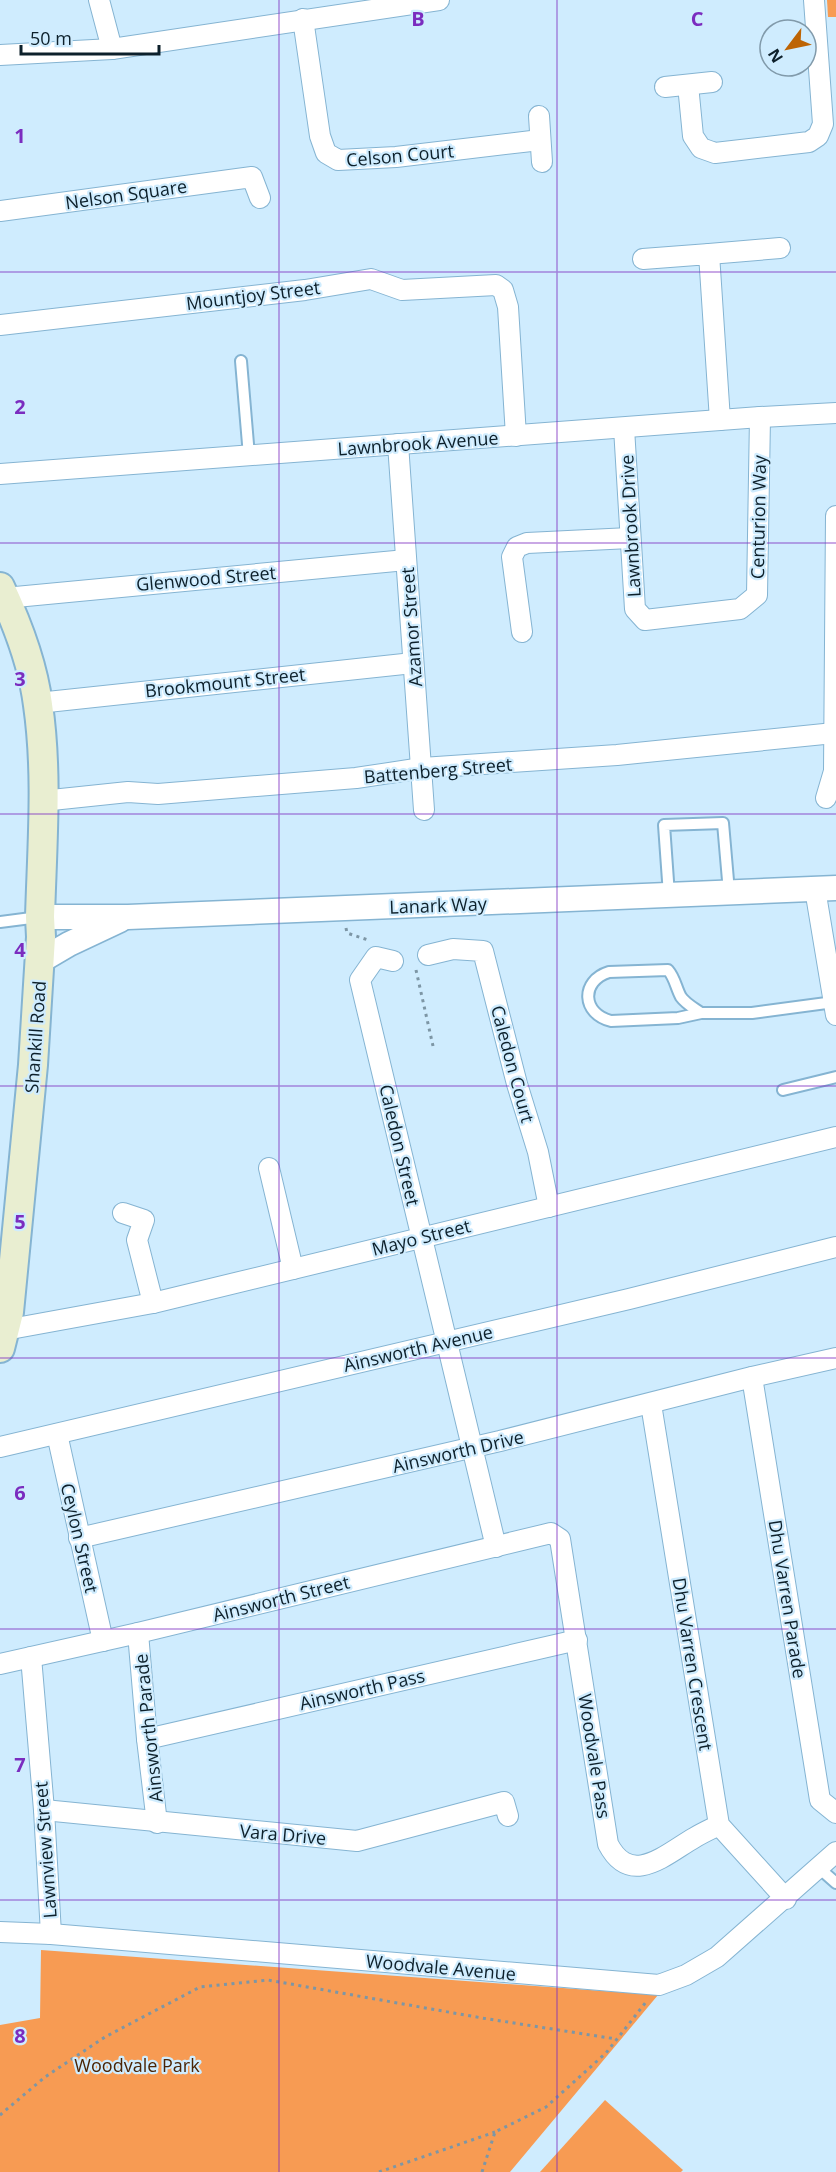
<svg xmlns="http://www.w3.org/2000/svg" width="836" height="2172" font-family="'Open Sans',sans-serif">
<style>
.green{fill:#f79b53}
.lines{fill:none;stroke-linecap:round;stroke-linejoin:round}
.service-casing{stroke:#85b4d2;stroke-width:14}
.minor-casing{stroke:#85b4d2;stroke-width:22}
.tertiary-casing{stroke:#85b4d2;stroke-width:27}
.secondary-casing{stroke:#85b4d2;stroke-width:32}
.path{stroke:#7d96a5;stroke-width:3;stroke-dasharray:3 4.5;stroke-linecap:butt}
.service{stroke:#fff;stroke-width:10}
.minor{stroke:#fff;stroke-width:20}
.tertiary{stroke:#fff;stroke-width:24}
.secondary{stroke:#e9eed1;stroke-width:28}
.grid{fill:none;stroke:#7b2cbf;stroke-width:1.5;stroke-opacity:0.55}
.labels{text-anchor:middle;dominant-baseline:central;stroke-width:4.5;stroke-linejoin:round;paint-order:stroke}
.street-label{font-size:18px;fill:#0d202b;stroke:#cfecfe}
.park-label{font-size:18px;fill:#4a2404;stroke:#cfecfe}
.grid-label{font-size:20px;text-anchor:middle;font-weight:bold;fill:#7b2cbf;stroke:#cfecfe;stroke-width:4.5;stroke-linejoin:round;paint-order:stroke}
</style>
<rect width="100%" height="100%" fill="#cfecfe"/>
<g class="green">
<path d="M827 0H836V17H828Z"/>
<path d="M41 1950 658 1995 510 2172H0V2025L40 2018Z"/>
<path d="M605 2100 683 2170 681 2172H540Z"/>
</g>
<g class="lines">
<defs>
<g id="service">
<path d="M241 361 249 456"/>
<path d="M669 895 664 825 723 823 729 892"/>
<path d="M0 922 39 917"/>
<path d="M668 970C675 978 676 988 681 997 686 1004 694 1008 701 1013L678 1018 611 1021C582 1014 580 981 609 972Z"/>
<path d="M701 1013H752L834 1002"/>
<path d="M783 1090 836 1077"/>
<path d="M819 1868 836 1883"/>
</g>
<g id="minor">
<path d="M99 0 112 49"/>
<path d="M303 19 320 136 326 153 338 160 396 157 540 140"/>
<path d="M0 55 112 49 439 0"/>
<path d="M688 85 693 136 701 148 715 153 809 142 818 136 823 124 814 0"/>
<path d="M665 87 712 82"/>
<path d="M539 116 542 162"/>
<path d="M0 211 252 177 260 198"/>
<path d="M709 254 780 248"/>
<path d="M643 259 709 254 720 420"/>
<path d="M0 325 305 290 371 279 402 290 496 285 503 290 508 307 516 436"/>
<path d="M624 428 635 609 645 620 740 609 757 595 760 417"/>
<path d="M398 444 424 810"/>
<path d="M0 474 760 417 836 413"/>
<path d="M5 598 406 560"/>
<path d="M522 632 512 557 517 547 527 543 630 538"/>
<path d="M38 703 413 663"/>
<path d="M826 798 834 771 836 516"/>
<path d="M42 801 128 792 158 794 356 778 422 768 617 755 834 733"/>
<path d="M815 889 836 1015"/>
<path d="M428 955 453 949 483 951 517 1084 538 1152 549 1207"/>
<path d="M393 961 376 957 360 980 496 1547"/>
<path d="M269 1168 293 1269"/>
<path d="M123 1213 144 1220 137 1240 153 1303"/>
<path d="M5 1330 153 1303 836 1137"/>
<path d="M752 1377 820 1800 836 1813"/>
<path d="M651 1404 719 1825 786 1899"/>
<path d="M57 1434 103 1641"/>
<path d="M0 1447 629 1299 836 1247"/>
<path d="M79 1538 500 1441 752 1377 836 1358"/>
<path d="M138 1633 147 1739 157 1823"/>
<path d="M31 1657 44 1810 51 1934"/>
<path d="M0 1664 138 1633 551 1533 560 1539 608 1844C631 1888 666 1854 694 1838 702 1833 711 1829 719 1825"/>
<path d="M147 1739 577 1640"/>
<path d="M44 1810 357 1841 504 1802 508 1816"/>
<path d="M0 1932 51 1934 659 1985 686 1975 717 1957 836 1852"/>
</g>
<g id="tertiary">
<path d="M40 917H128L836 888"/>
<path d="M40 961 69 944 120 920"/>
</g>
<path id="secondary" d="M0 587C17 623 33 665 38 705 48 774 42 847 40 917L41 937 33 1065 9 1312 0 1348"/>
</defs>
<use href="#service" class="service-casing"/>
<use href="#minor" class="minor-casing"/>
<use href="#tertiary" class="tertiary-casing"/>
<use href="#secondary" class="secondary-casing"/>
<g class="path">
<path d="M346 928 347 933 368 940"/>
<path d="M416 970 433 1046"/>
<path d="M0 2115 45 2077 105 2037 200 1987 268 1980 482 2018 616 2039"/>
<path d="M379 2172 495 2132"/>
<path d="M482 2172 495 2132 546 2107 606 2053 646 2002"/>
</g>
<use href="#service" class="service"/>
<use href="#minor" class="minor"/>
<use href="#tertiary" class="tertiary"/>
<use href="#secondary" class="secondary"/>
</g>
<path class="grid" d="M279 0V2172M557 0V2172M0 272H836M0 543H836M0 814H836M0 1086H836M0 1358H836M0 1629H836M0 1900H836"/>
<g class="labels">
<g class="street-label">
<text transform="translate(400 155) rotate(-5)">Celson Court</text>
<text transform="translate(126 194) rotate(-8)">Nelson Square</text>
<text transform="translate(253 295) rotate(-7)">Mountjoy Street</text>
<text transform="translate(418 443) rotate(-4)">Lawnbrook Avenue</text>
<text transform="translate(758 517) rotate(-89)">Centurion Way</text>
<text transform="translate(630 526) rotate(-93)">Lawnbrook Drive</text>
<text transform="translate(206 578) rotate(-5)">Glenwood Street</text>
<text transform="translate(411 627) rotate(-94)">Azamor Street</text>
<text transform="translate(225 682) rotate(-6)">Brookmount Street</text>
<text transform="translate(438 770) rotate(-5)">Battenberg Street</text>
<text transform="translate(438 905) rotate(-2)">Lanark Way</text>
<text transform="translate(35 1037) rotate(-86)">Shankill Road</text>
<text transform="translate(513 1064) rotate(75)">Caledon Court</text>
<text transform="translate(400 1145) rotate(77)">Caledon Street</text>
<text transform="translate(421 1237) rotate(-14)">Mayo Street</text>
<text transform="translate(418 1348) rotate(-13)">Ainsworth Avenue</text>
<text transform="translate(458 1451) rotate(-13)">Ainsworth Drive</text>
<text transform="translate(80 1538) rotate(77)">Ceylon Street</text>
<text transform="translate(281 1598) rotate(-14)">Ainsworth Street</text>
<text transform="translate(788 1599) rotate(81)">Dhu Varren Parade</text>
<text transform="translate(693 1664) rotate(81)">Dhu Varren Crescent</text>
<text transform="translate(362 1689) rotate(-13)">Ainsworth Pass</text>
<text transform="translate(148 1728) rotate(-96)">Ainsworth Parade</text>
<text transform="translate(595 1756) rotate(81)">Woodvale Pass</text>
<text transform="translate(283 1834) rotate(5)">Vara Drive</text>
<text transform="translate(45 1850) rotate(-94)">Lawnview Street</text>
<text transform="translate(441 1967) rotate(5)">Woodvale Avenue</text>
</g>
<g class="park-label">
<text x="137" y="2065">Woodvale Park</text>
</g>
</g>
<g class="grid-label">
<text x="418" y="26">B</text>
<text x="697" y="26">C</text>
<text x="20" y="143">1</text>
<text x="20" y="414">2</text>
<text x="20" y="686">3</text>
<text x="20" y="957">4</text>
<text x="20" y="1229">5</text>
<text x="20" y="1500">6</text>
<text x="20" y="1772">7</text>
<text x="20" y="2043">8</text>
</g>
<g transform="translate(788 48) rotate(238)"><circle r="28" fill="#cfecfe" stroke="#819aaa" stroke-width="1.5"/>
<path d="M0-4.5L10 22L0 15L-10 22Z" fill="#bd6404"/>
<text y="-9" font-size="16" font-weight="bold" text-anchor="middle" fill="#0d202b">N</text>
</g>
<path d="M21 45v9h138v-9" fill="none" stroke="#0d202b" stroke-width="3"/>
<text x="30" y="45" font-size="18" fill="#0d202b" stroke="#cfecfe" stroke-width="4.5" paint-order="stroke">50 m</text>
</svg>
